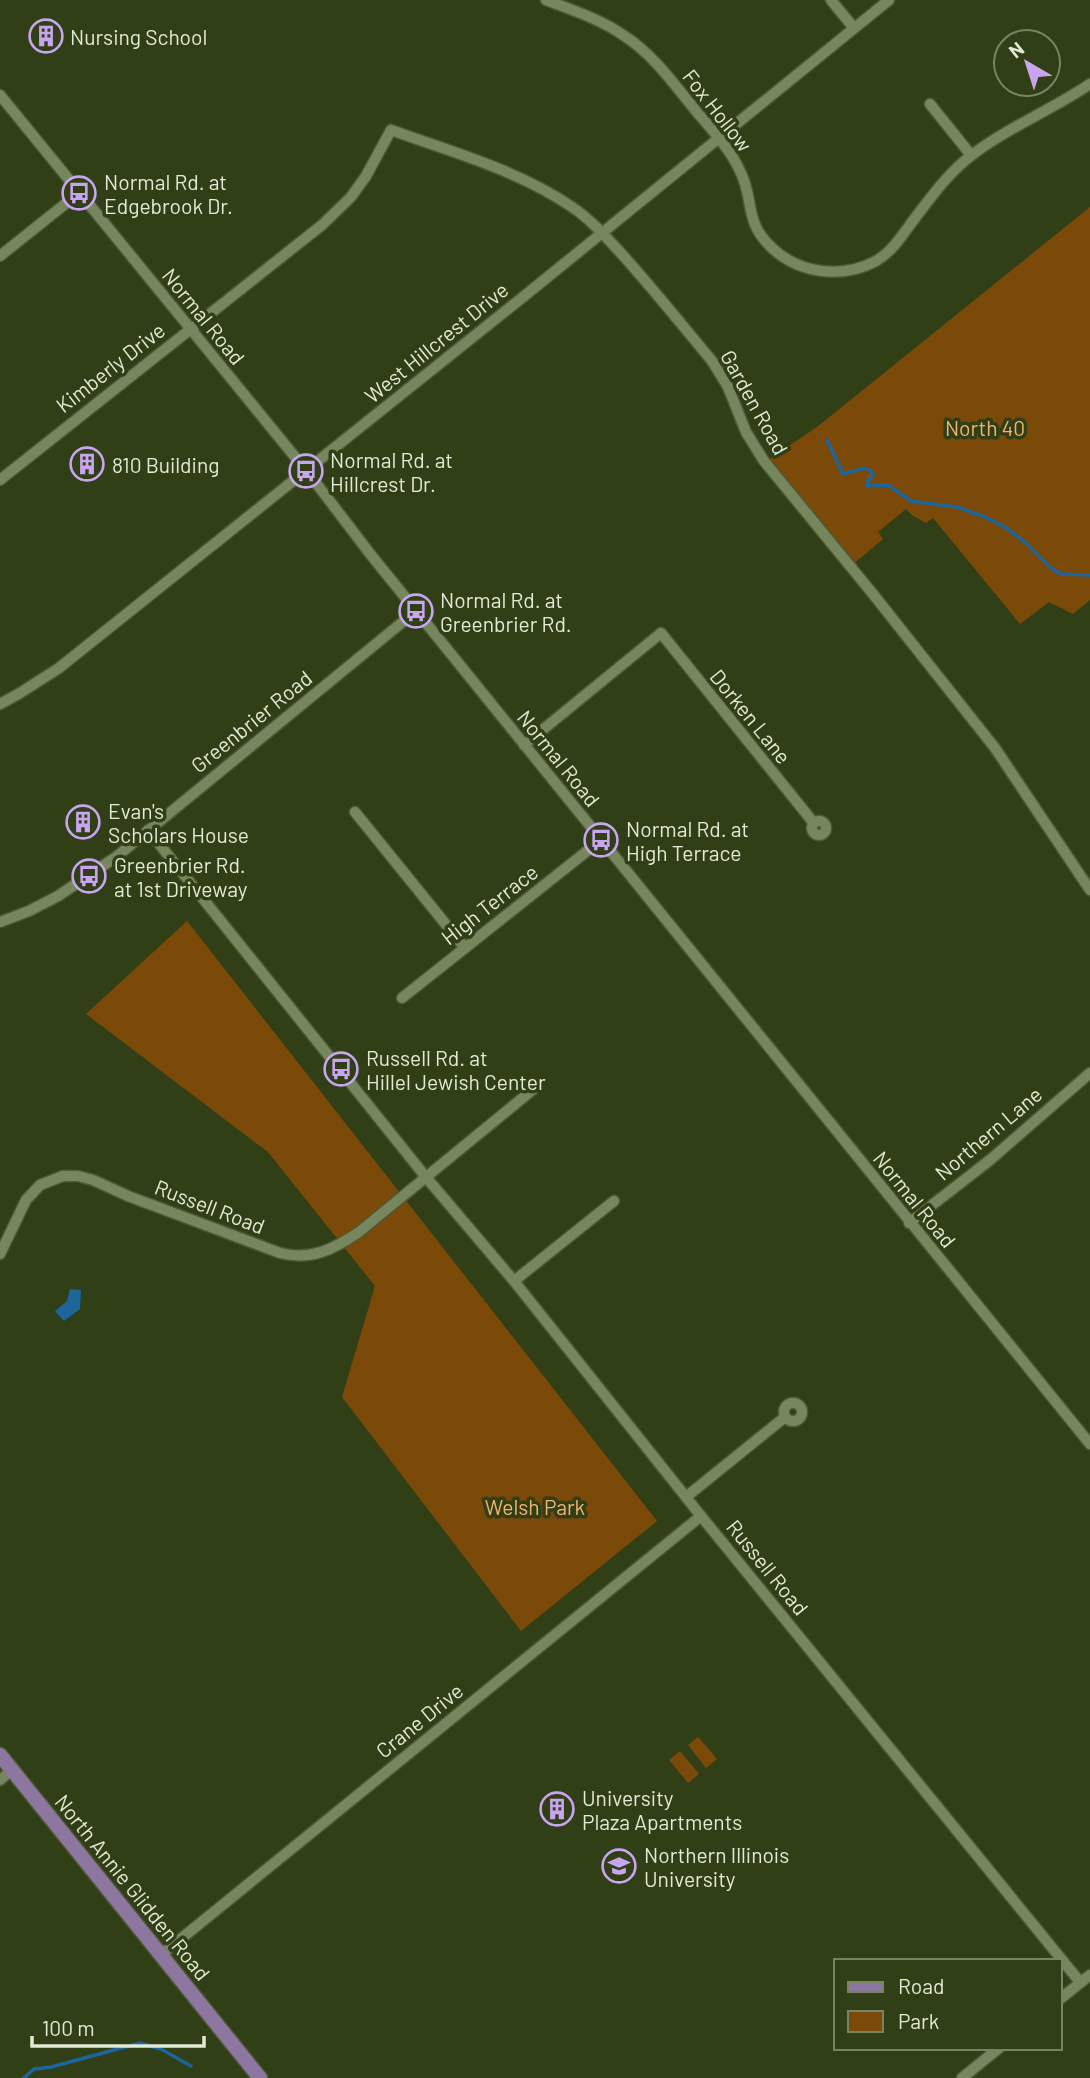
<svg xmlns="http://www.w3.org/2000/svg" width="1090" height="2078" font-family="Barlow,sans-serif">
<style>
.green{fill:#7b4a08}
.water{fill:#1c669c}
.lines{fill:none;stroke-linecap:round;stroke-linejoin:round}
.stream{stroke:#1c669c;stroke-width:3.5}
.minor-casing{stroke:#4d5937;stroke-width:13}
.major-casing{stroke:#4d5937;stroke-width:17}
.minor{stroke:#77875d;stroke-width:10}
.major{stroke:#8d76a0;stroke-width:14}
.labels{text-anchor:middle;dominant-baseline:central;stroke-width:7;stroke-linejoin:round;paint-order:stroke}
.poi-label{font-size:21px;fill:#e1ead4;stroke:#313f17;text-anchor:start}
.street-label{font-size:21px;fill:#e1ead4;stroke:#313f17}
.park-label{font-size:21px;fill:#f5b371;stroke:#313f17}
</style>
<rect width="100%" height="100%" fill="#313f17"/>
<g class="green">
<path d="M1090 207V600L1073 614 1049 602 1020 624 933 518 926 523 912 515 906 509 878 532 883 539 851 566 766 461 817 427Z"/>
<path d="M187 921 657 1521 521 1631 342 1397 375 1286 268 1152 86 1014Z"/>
<path d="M698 1737 717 1759 706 1768 688 1745Z"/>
<path d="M680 1751 699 1774 688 1783 669 1760Z"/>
</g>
<path class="water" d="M70 1289 81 1290 80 1309 64 1321 55 1311 67 1301Z"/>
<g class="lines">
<g class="stream">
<path d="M827 440 843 474 864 468 871 471 873 475 867 482V486L888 485 911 501 957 507 985 517 1005 527 1026 543 1050 567 1060 574 1090 575"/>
<path d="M24 2078 34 2069 51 2067 140 2043 161 2049 191 2066"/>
</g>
<defs>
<g id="minor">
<path d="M546 0C572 10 600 19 623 35 653 54 674 84 696 111 712 130 730 149 740 171 755 200 743 221 772 248 800 274 842 279 876 261 893 251 903 234 915 218 932 196 949 172 972 155 1008 127 1052 110 1090 84"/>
<path d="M831 0 854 28"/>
<path d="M0 95 313 479 371 555 1090 1444"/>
<path d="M930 104 971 155"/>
<path d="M0 256 79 193"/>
<path d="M0 480 322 225 351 197 366 176 391 130C452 152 518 170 572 207 590 219 604 235 619 251 651 286 681 324 712 361L728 387 746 432 764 461 873 594 995 748 1090 890"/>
<path d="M0 704 20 693 59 668 528 293 889 0"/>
<path d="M524 745 661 633 813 822"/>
<path d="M355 812 465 948"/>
<circle cx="819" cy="828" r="7"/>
<path d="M148 830 425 1176 514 1281 701 1516 1080 1982"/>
<path d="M0 922 29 911 58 896 116 857 416 611"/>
<path d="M402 998 601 840"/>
<path d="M909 1223 990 1160 1090 1073"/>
<path d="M0 1254 26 1200 40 1185 63 1176H78L93 1180 128 1196 280 1253C311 1261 334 1249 359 1232L536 1087"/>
<path d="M514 1281 614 1201"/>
<circle cx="793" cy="1412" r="9"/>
<path d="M686 1497 785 1417"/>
<path d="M0 1780 12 1770"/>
<path d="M161 1955 701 1516"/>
<path d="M1060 1999 1090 1975"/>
<path d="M962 2078 999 2048"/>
</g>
<path id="major" d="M0 1755 260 2078"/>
</defs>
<use href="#minor" class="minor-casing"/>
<use href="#major" class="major-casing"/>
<use href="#minor" class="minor"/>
<use href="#major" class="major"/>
</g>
<defs>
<symbol id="building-ring" viewBox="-11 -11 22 22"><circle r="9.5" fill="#313f17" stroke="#c8a6ef" stroke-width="1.5"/><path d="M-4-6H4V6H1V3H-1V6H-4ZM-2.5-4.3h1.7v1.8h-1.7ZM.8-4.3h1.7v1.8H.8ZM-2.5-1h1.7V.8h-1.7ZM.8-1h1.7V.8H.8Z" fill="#c8a6ef"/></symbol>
<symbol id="bus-ring" viewBox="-11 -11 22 22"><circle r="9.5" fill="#313f17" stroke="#c8a6ef" stroke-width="1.5"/><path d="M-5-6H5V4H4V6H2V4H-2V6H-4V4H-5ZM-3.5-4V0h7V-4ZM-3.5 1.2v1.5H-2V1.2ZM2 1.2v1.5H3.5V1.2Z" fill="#c8a6ef"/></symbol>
<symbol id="university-ring" viewBox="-11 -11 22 22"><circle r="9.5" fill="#313f17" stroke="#c8a6ef" stroke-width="1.5"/><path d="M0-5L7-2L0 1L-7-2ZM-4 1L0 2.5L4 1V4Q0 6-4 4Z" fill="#c8a6ef"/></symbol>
</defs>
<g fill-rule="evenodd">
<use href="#building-ring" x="27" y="17" width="38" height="38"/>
<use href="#bus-ring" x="60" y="174" width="38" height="38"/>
<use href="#building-ring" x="68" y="445" width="38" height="38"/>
<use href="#bus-ring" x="287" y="452" width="38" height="38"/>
<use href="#bus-ring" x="397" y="592" width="38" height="38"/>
<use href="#building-ring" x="64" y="803" width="38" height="38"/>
<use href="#bus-ring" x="582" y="821" width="38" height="38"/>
<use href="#bus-ring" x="70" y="857" width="38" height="38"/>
<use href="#bus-ring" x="322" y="1050" width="38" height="38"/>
<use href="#building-ring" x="538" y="1790" width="38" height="38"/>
<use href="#university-ring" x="600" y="1847" width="38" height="38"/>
</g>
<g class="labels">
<g class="poi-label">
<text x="70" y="36">Nursing School</text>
<text x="104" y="181">Normal Rd. at<tspan x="104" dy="24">Edgebrook Dr.</tspan></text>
<text x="330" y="459">Normal Rd. at<tspan x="330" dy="24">Hillcrest Dr.</tspan></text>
<text x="112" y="464">810 Building</text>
<text x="440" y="599">Normal Rd. at<tspan x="440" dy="24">Greenbrier Rd.</tspan></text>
<text x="108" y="810">Evan's<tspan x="108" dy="24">Scholars House</tspan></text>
<text x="626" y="828">Normal Rd. at<tspan x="626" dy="24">High Terrace</tspan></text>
<text x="114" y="864">Greenbrier Rd.<tspan x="114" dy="24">at 1st Driveway</tspan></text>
<text x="366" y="1057">Russell Rd. at<tspan x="366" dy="24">Hillel Jewish Center</tspan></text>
<text x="582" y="1797">University<tspan x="582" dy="24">Plaza Apartments</tspan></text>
<text x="644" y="1854">Northern Illinois<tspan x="644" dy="24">University</tspan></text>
</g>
<g class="street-label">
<text transform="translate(718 110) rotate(52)">Fox Hollow</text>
<text transform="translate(204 316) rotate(51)">Normal Road</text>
<text transform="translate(436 342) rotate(-39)">West Hillcrest Drive</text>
<text transform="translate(110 367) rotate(-38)">Kimberly Drive</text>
<text transform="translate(755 402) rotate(61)">Garden Road</text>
<text transform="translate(751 716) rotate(51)">Dorken Lane</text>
<text transform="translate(251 721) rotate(-39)">Greenbrier Road</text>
<text transform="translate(559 758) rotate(51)">Normal Road</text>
<text transform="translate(489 904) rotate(-38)">High Terrace</text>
<text transform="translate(988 1133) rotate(-40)">Northern Lane</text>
<text transform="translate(915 1199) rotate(51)">Normal Road</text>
<text transform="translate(210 1206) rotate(21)">Russell Road</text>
<text transform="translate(768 1567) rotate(51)">Russell Road</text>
<text transform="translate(419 1720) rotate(-39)">Crane Drive</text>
<text transform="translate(133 1887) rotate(51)">North Annie Glidden Road</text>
</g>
<g class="park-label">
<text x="985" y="427">North 40</text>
<text x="535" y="1506">Welsh Park</text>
</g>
</g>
<rect x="834" y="1959" width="228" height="91" fill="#313f17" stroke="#778363" stroke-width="2"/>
<rect x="848" y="1982" width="35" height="10" fill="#8d76a0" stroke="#778363" stroke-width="2"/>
<text x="898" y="1994" font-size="21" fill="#e1ead4">Road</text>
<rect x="848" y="2011" width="35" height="21" fill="#7b4a08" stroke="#778363" stroke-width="2"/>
<text x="898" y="2029" font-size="21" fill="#e1ead4">Park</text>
<g transform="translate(1027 63) rotate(321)"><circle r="33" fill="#313f17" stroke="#778363" stroke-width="2"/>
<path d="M0-5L12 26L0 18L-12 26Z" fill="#c8a6ef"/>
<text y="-10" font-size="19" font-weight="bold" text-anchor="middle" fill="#e1ead4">N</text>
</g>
<path d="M32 2036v10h172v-10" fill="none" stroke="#e1ead4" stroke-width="3.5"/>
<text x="42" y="2036" font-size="21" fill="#e1ead4" stroke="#313f17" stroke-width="5" paint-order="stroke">100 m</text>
</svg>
